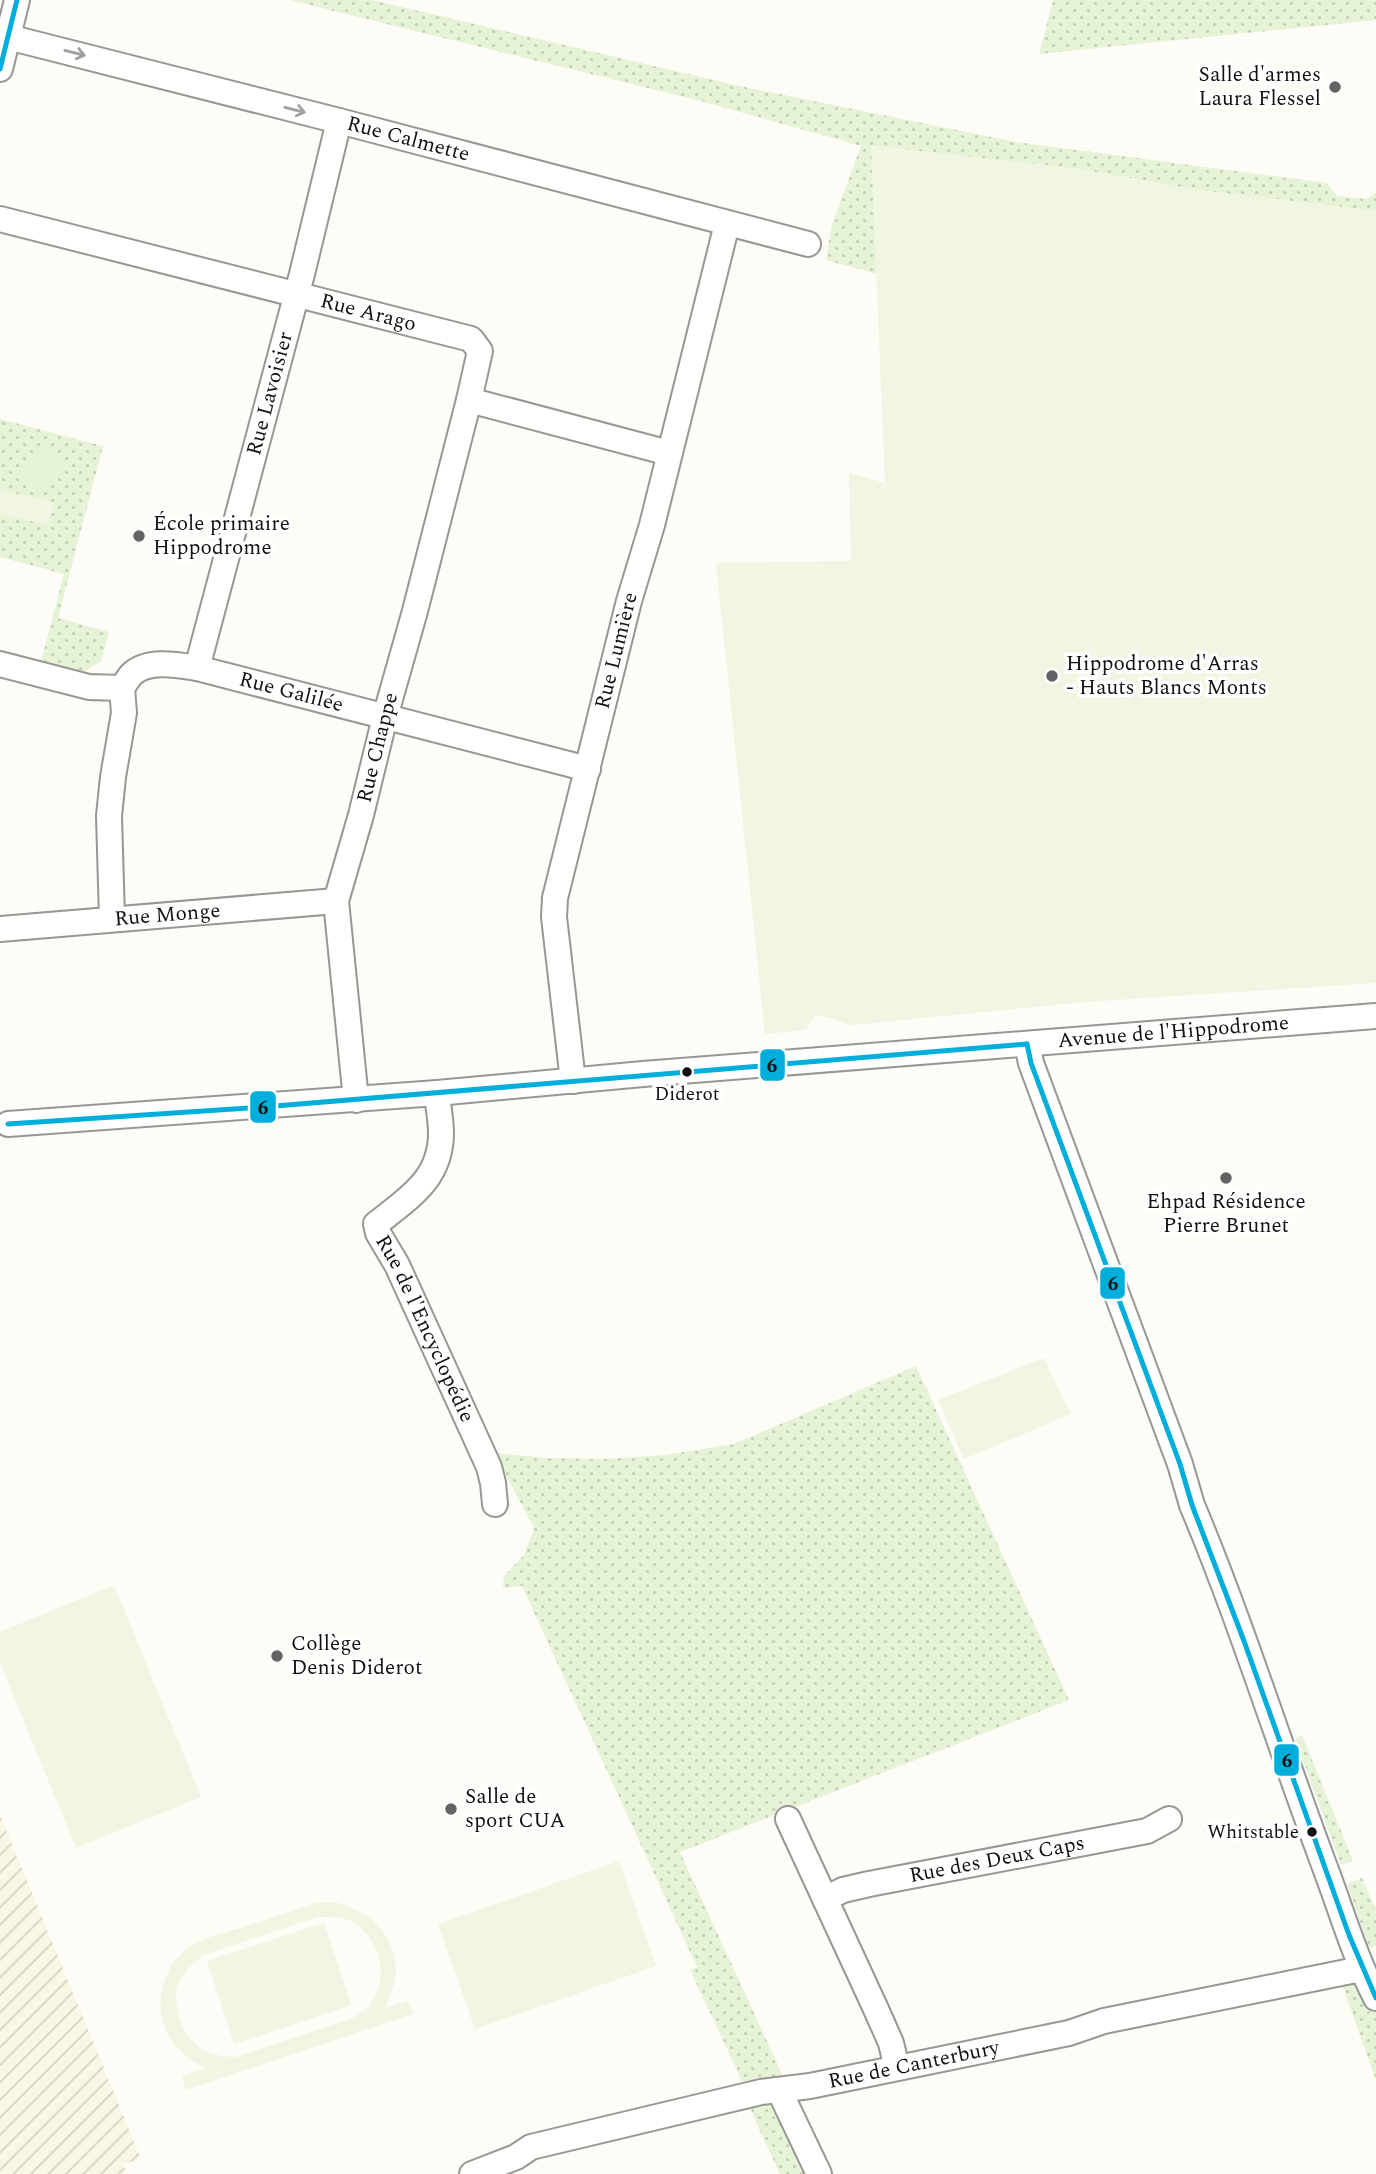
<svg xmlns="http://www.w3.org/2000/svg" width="1376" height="2174" font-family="Spectral,serif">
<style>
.farmland{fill:url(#farmland-furrows)}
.grass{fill:url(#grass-dots)}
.park{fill:#e7f3d7}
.pitch{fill:#f0f6e1;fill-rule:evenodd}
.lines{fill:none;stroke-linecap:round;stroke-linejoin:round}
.minor-casing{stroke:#979795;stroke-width:28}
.minor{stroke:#fffffe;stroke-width:24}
.bus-1-casing{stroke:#fff;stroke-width:10}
.bus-1{stroke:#00aedc;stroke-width:5}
.oneway{stroke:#a0a09f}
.poi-dot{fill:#646362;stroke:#fff;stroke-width:2.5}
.bus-dot{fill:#111;stroke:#fff;stroke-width:2.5}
.labels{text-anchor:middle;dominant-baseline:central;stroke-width:7;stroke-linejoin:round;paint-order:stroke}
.bus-label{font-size:19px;fill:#111;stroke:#fff}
.poi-label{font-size:21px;fill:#111;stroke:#fff;text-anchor:start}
.street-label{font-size:21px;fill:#111;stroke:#fff}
.line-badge{stroke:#fff;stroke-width:2.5}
.pale-badge-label{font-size:19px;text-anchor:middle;font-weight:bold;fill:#111}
</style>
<defs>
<pattern id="farmland-furrows" width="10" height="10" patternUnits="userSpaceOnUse" patternTransform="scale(1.75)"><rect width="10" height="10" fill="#f9f7e4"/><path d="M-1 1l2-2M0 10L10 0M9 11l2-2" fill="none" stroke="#d4d3c3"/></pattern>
<pattern id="grass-dots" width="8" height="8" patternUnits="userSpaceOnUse" patternTransform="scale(1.75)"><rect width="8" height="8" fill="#e7f3d7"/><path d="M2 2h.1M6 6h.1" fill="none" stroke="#c5cfb8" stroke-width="1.8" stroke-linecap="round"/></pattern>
</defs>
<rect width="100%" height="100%" fill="#fdfcf7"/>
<path class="farmland" d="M0 1815 141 2159 123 2164 127 2174H0Z"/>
<g class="grass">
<path d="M289 0H372L735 85 1016 142 1327 183 1337 196 1367 199 1376 192V211L1198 190 1078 169 872 146 877 274 826 260 832 224 861 146 701 101Z"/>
<path d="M1053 0H1376V20L1039 54Z"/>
<path d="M0 419 103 446 58 618 109 632 101 661 84 672 41 661 64 574 0 557Z"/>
<path d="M916 1366 1069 1700 680 1852 778 2065 794 2106 827 2174H780L754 2118 738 2072 690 1970 697 1967 522 1586 503 1588 504 1576 524 1555 534 1528 494 1453 545 1458 604 1459 665 1455 734 1444Z"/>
<path d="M1302 1735 1353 1861 1341 1865 1295 1738Z"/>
<path d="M1362 1878 1376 1910V1946L1369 1948 1347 1884Z"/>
<path d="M1361 1969 1376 1998V2080L1338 1974Z"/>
</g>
<path class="park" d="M46 446 66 467 38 494 18 472Z"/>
<g class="pitch">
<path d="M871 146 1078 169 1198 190 1376 211V983L1085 1002 853 1025C839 1024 831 1015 815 1016L806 1030 765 1034 716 563 851 561 849 473 885 483Z"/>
<path d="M0 490 54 502 49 525 0 514Z"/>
<path d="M1044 1358 1071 1414 964 1459 938 1400Z"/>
<path d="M114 1585 201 1797 76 1848 0 1663V1632Z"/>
<path d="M619 1861 656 1966 475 2029 438 1924Z"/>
<path d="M333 1902C367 1907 396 1935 396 1971 396 1984 389 1996 385 2008L408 2001 413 2014 186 2090 182 2076 206 2068C185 2059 167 2041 162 2018 156 1989 170 1955 198 1942 213 1935 229 1931 244 1927 268 1919 292 1911 316 1903ZM318 1917C330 1917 340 1916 351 1921 376 1934 388 1969 376 1994 372 2005 362 2012 353 2018L236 2057C205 2057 184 2042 178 2011 176 2001 174 1994 178 1984 183 1972 193 1964 203 1955Z"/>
<path d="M324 1923 351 2005 234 2044 207 1961Z"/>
</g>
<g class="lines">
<defs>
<g id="minor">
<path id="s1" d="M8 37 339 121 808 244"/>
<path d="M0 69 17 0"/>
<path id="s2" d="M0 219 471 339 480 351 469 400 669 453"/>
<path d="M0 664 89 687 122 688"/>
<path id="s3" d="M197 668 302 274 339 121"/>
<path id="s4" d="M122 688C125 684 128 678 132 674 148 659 178 665 197 668L588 769"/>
<path d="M112 919 109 816 113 777 124 713 122 688"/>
<path id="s5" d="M0 929 336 901"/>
<path d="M1027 1044 1031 1063 1180 1464 1192 1505C1242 1624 1280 1748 1326 1870 1342 1913 1355 1957 1376 1998"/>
<path id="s6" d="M573 1081 554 917 555 898 629 601 652 525 727 224"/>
<path id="s7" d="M437 1093C438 1106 441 1120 441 1133 441 1179 409 1198 376 1224L378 1233 397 1265 489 1467 493 1483 495 1504"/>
<path id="s8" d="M356 1100 336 901 361 815 385 717 415 611 469 400"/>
<path id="s9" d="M8 1124 437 1093 643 1074 1376 1016"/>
<path d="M788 1819 875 2007 891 2043 897 2068"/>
<path id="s10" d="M825 1899 843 1890 869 1884 1147 1831 1169 1819"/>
<path d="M779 2090 819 2174"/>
<path id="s11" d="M472 2174 516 2157 531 2147 761 2092 810 2086 1069 2033 1104 2021 1361 1969"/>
</g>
</defs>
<use href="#minor" class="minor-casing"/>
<use href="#minor" class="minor"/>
<defs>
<g id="bus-1">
<path d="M0 69 17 0"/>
<path d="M1027 1044 1031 1063 1180 1464 1192 1505 1244 1641 1349 1935 1376 1998"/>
<path d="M8 1124 263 1107 1027 1044"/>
</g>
</defs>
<use href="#bus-1" class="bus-1-casing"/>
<use href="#bus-1" class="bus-1"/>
</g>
<defs><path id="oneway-shaft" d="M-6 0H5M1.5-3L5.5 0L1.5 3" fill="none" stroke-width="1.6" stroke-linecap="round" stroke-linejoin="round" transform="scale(1.75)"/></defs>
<g class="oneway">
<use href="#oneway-shaft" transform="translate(75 53) rotate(14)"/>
<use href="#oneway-shaft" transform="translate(295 110) rotate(14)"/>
</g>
<g class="poi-dot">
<circle cx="1335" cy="87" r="7"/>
<circle cx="139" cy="536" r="7"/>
<circle cx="1052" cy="676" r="7"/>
<circle cx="1226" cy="1178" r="7"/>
<circle cx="277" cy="1656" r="7"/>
<circle cx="451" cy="1809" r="7"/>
</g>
<g class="bus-dot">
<circle cx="687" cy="1072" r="6"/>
<circle cx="1312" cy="1832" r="6"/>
</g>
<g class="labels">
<g class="bus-label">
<text x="687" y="1094">Diderot</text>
<text x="1299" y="1832" text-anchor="end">Whitstable</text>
</g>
<g class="poi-label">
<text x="1321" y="75" text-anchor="end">Salle d'armes<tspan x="1321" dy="24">Laura Flessel</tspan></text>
<text x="153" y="524">École primaire<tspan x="153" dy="24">Hippodrome</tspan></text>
<text x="1066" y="664">Hippodrome d'Arras<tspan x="1066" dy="24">- Hauts Blancs Monts</tspan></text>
<text x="1226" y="1202" text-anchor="middle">Ehpad Résidence<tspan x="1226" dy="24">Pierre Brunet</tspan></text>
<text x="291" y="1644">Collège<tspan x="291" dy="24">Denis Diderot</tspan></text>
<text x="465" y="1797">Salle de<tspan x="465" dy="24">sport CUA</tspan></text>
</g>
<g class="street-label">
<text stroke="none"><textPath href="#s1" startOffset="413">Rue Calmette</textPath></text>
<text stroke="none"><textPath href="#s2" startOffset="380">Rue Arago</textPath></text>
<text stroke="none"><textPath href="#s3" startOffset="284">Rue Lavoisier</textPath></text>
<text stroke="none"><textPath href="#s6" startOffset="439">Rue Lumière</textPath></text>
<text stroke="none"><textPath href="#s4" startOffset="182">Rue Galilée</textPath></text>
<text stroke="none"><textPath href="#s8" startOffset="359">Rue Chappe</textPath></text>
<text stroke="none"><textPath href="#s5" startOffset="168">Rue Monge</textPath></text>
<text stroke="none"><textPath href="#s9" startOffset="1169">Avenue de l'Hippodrome</textPath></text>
<text stroke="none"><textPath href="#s7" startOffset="273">Rue de l'Encyclopédie</textPath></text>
<text stroke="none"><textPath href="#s10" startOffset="177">Rue des Deux Caps</textPath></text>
<text stroke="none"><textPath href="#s11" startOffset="457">Rue de Canterbury</textPath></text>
</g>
</g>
<g class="line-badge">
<rect x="759" y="1048" width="27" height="34" rx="7" fill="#00aedc"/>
<rect x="249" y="1090" width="28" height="34" rx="7" fill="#00aedc"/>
<rect x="1099" y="1266" width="27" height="34" rx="7" fill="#00aedc"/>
<rect x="1273" y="1743" width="27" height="34" rx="7" fill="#00aedc"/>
</g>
<g class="pale-badge-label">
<text x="772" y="1072">6</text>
<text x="263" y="1114">6</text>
<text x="1113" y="1290">6</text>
<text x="1287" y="1767">6</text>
</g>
</svg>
